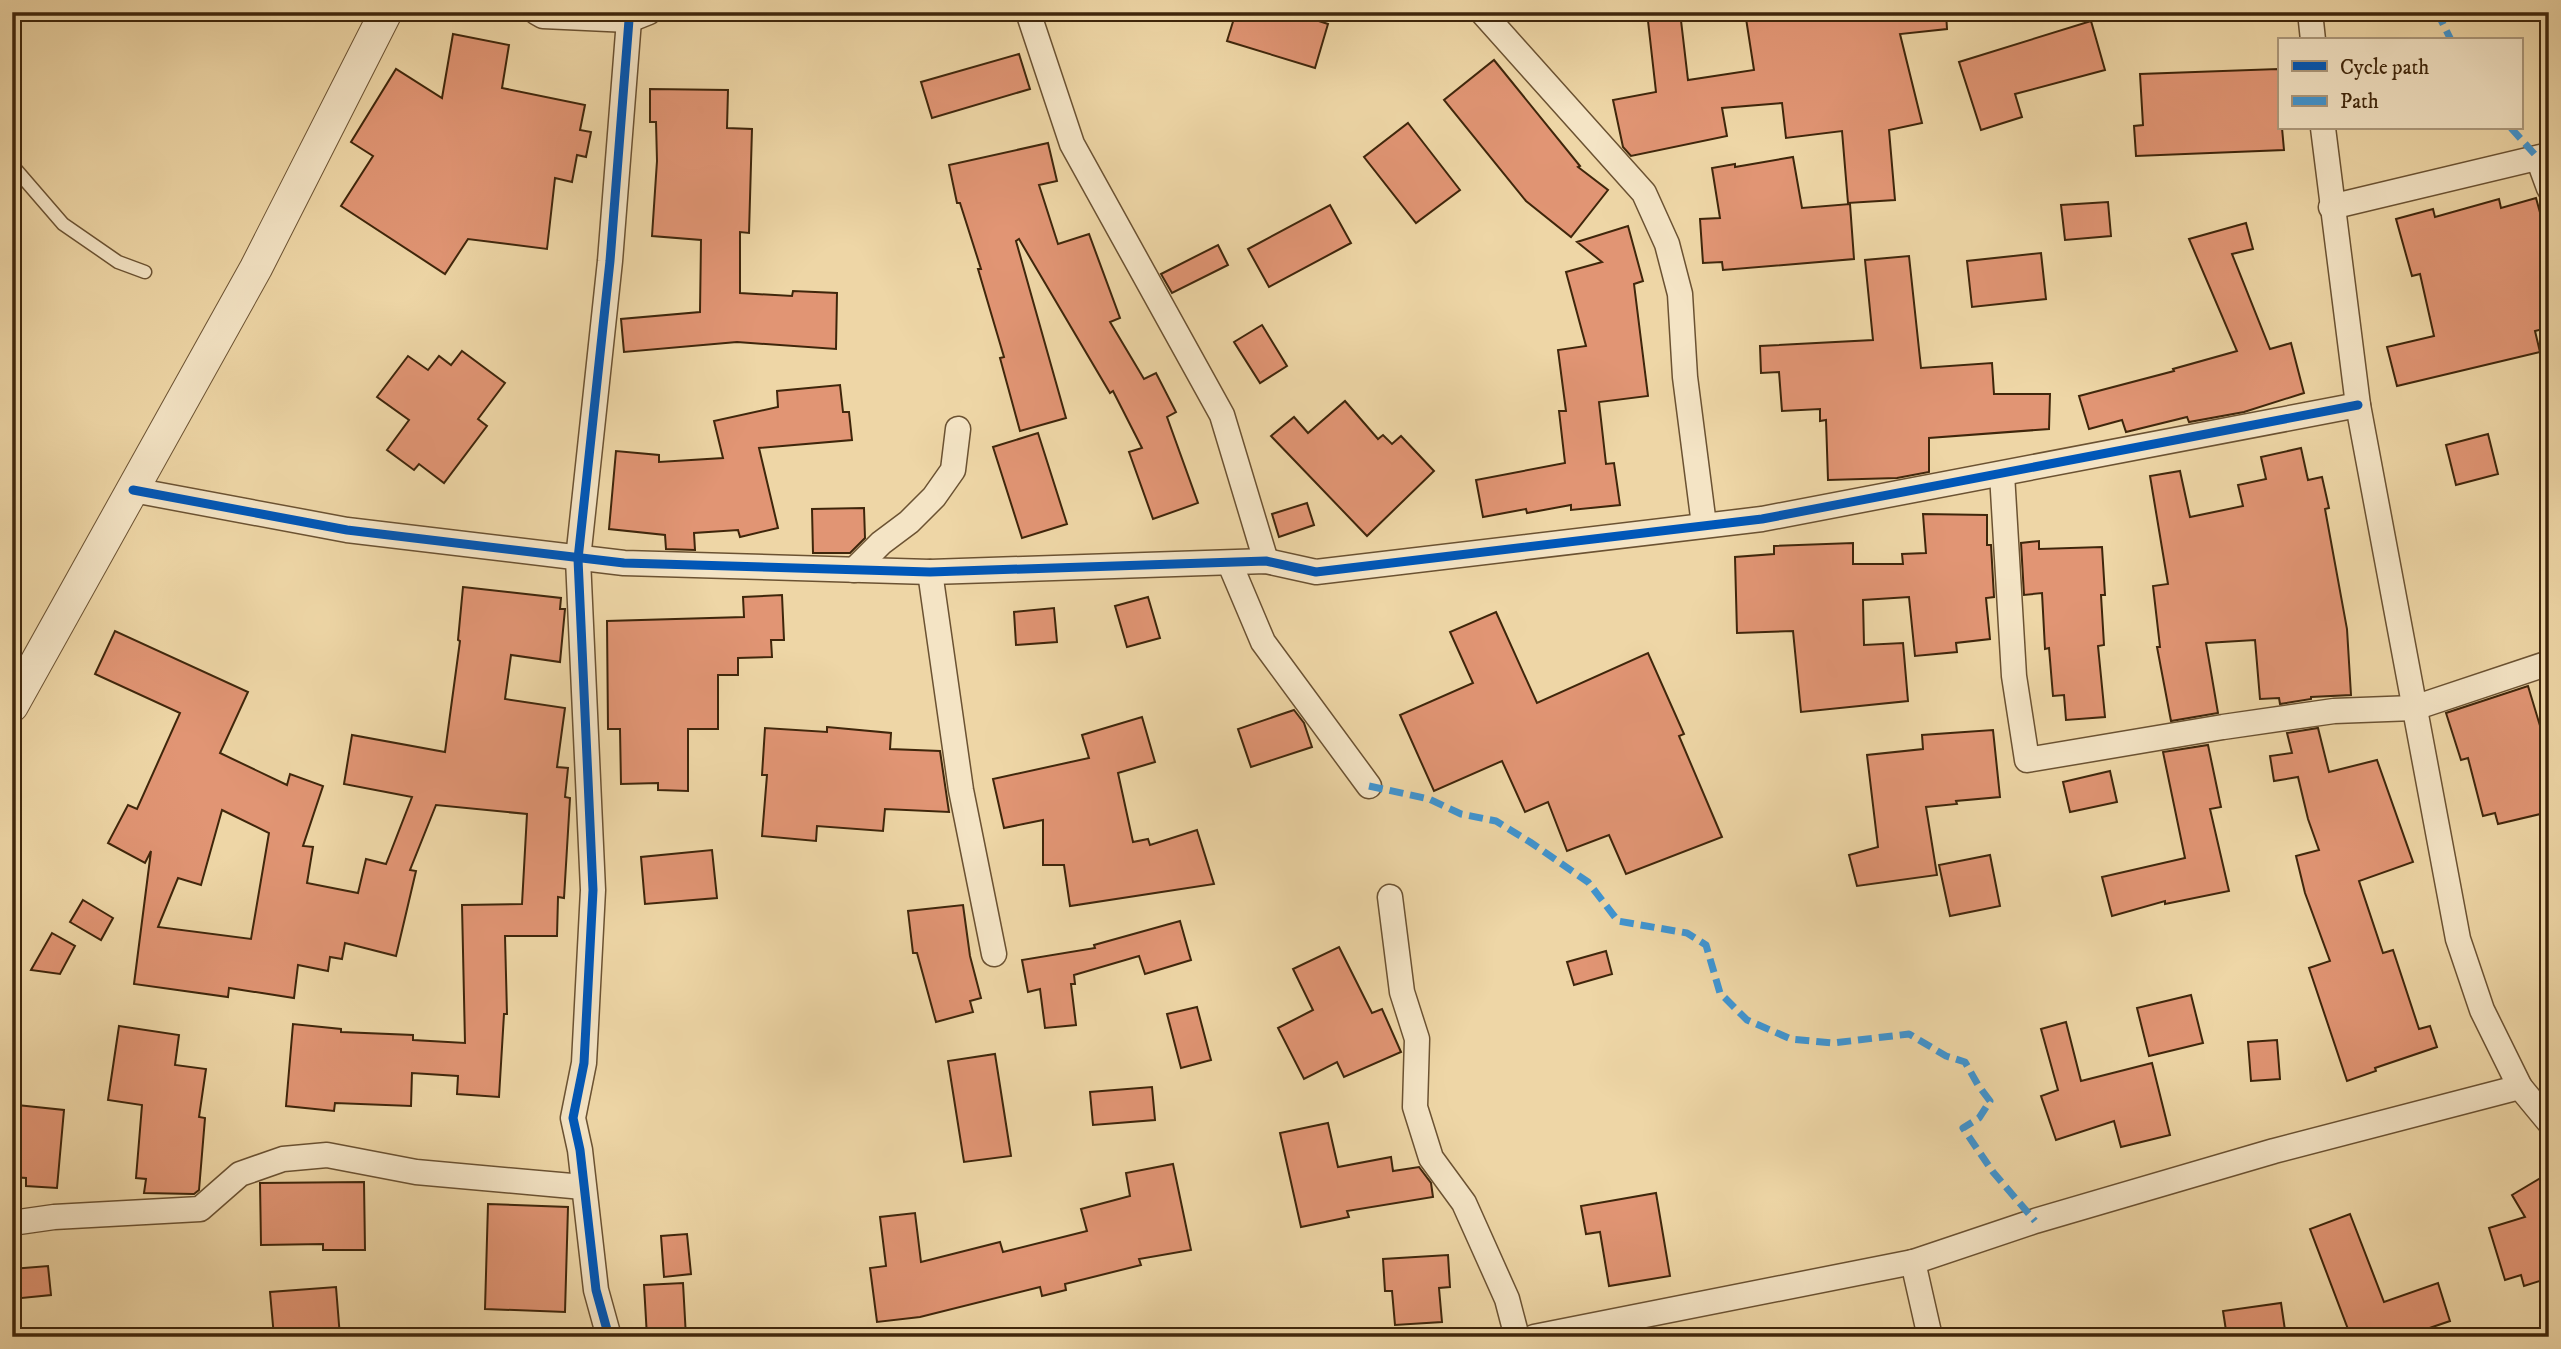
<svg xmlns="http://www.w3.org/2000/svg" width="2561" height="1349" font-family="'IM FELL DW Pica',serif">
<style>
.building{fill:#e19574;stroke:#3f260b;stroke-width:2;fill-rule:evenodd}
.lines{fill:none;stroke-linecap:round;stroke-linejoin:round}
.service-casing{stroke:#6b5232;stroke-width:15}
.minor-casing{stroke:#6b5232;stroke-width:27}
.tertiary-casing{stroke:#6b5232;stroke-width:34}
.service{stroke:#f4e4c5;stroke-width:12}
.minor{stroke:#f4e4c5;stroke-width:24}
.tertiary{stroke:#f4e4c5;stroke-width:32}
.quiet{stroke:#3f95d2;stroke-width:7;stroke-dasharray:14 7;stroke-linecap:butt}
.cycleway-casing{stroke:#f4e4c5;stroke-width:13}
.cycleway{stroke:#0057b8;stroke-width:9}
</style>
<rect width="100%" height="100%" fill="#eed6a6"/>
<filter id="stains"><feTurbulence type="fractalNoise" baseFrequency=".00286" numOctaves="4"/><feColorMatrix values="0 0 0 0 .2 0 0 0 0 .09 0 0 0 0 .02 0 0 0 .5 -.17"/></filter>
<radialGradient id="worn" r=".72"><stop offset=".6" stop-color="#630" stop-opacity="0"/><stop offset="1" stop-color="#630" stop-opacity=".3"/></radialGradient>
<g class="building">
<path d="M1236 12H1291L1328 24 1315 68 1227 41Z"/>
<path d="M1647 12H1680L1688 80 1754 70 1745 12H1946L1947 29 1900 34 1922 123 1889 130 1895 200 1848 203 1842 131 1786 138 1782 103 1722 108 1727 136 1631 156 1623 147 1613 100 1656 92Z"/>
<path d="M2091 21 2105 70 2015 94 2022 117 1981 130 1959 62Z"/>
<path d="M453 34 509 45 502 88 585 105 580 130 591 132 586 157 577 155 572 182 555 178 547 249 468 239 445 274 341 206 373 156 351 142 396 69 442 98Z"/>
<path d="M1019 54 1030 89 932 118 921 82Z"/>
<path d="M1494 60 1580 166 1578 167 1608 190 1571 237 1526 201 1444 100Z"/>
<path d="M2278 69 2279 128H2282L2284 150 2136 156 2134 126 2143 125 2140 74Z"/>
<path d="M650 89 728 90 727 128 752 129 749 233 740 232V293L792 296 793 291 837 293 836 349 737 342 624 352 621 319 700 312 701 240 652 236 657 161 656 122H650Z"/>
<path d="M1408 123 1460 190 1416 223 1364 157Z"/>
<path d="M1048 143 1057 181 1039 185 1058 244 1089 234 1120 318 1110 322 1144 379 1156 373 1176 412 1167 417 1198 503 1153 519 1129 452 1142 448 1113 391 1110 393 1019 239 1016 241 1066 418 1020 431 1000 358 1004 357 978 269H981L960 203H957L949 165Z"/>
<path d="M1793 157 1802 208 1850 204 1854 259 1723 270 1722 262 1703 263 1700 219 1720 218 1712 168 1735 164V167Z"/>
<path d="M2536 198 2549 245V304L2542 306 2547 328 2535 331 2540 352 2397 386 2387 347 2434 336 2420 274 2412 276 2396 219 2433 209 2435 217 2499 199 2501 208Z"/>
<path d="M2108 202 2111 236 2065 240 2061 205Z"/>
<path d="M1330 205 1351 243 1269 287 1248 249Z"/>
<path d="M2246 223 2253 249 2232 254 2270 349 2291 343 2304 393 2244 412 2189 422 2187 417 2126 432 2122 420 2089 429 2079 396 2174 371 2173 369 2237 351 2189 239Z"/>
<path d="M1628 226 1643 281 1634 284 1648 396 1599 402 1606 464 1614 463 1620 505 1571 510V505L1527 513 1526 509 1483 517 1476 480 1565 463 1559 411H1566L1558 350 1586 346 1566 272 1602 262 1577 242Z"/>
<path d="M1218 245 1228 265 1172 293 1161 274Z"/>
<path d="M2041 253 2046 299 1972 307 1967 261Z"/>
<path d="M1909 256 1921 368 1992 363 1994 394H2050L2049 429 1929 438V472L1897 478 1828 480 1826 420 1820 421V409L1782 411 1779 372 1761 373 1760 346 1873 340 1865 260Z"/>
<path d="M1262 325 1287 366 1260 383 1234 342Z"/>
<path d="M462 351 505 383 478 419 487 426 444 483 419 464 414 470 387 450 409 420 377 397 408 356 428 370 439 356 451 365Z"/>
<path d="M840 385 843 412H849L852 440 759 448 778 528 740 537 738 530 694 533 695 550 666 549 665 535 609 529 616 451 659 455V462L723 458 714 421 778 407 777 391Z"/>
<path d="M1345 401 1378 439 1383 435 1392 444 1401 436 1434 471 1367 536 1271 436 1294 417 1308 433Z"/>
<path d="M1038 433 1067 524 1022 538 993 447Z"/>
<path d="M2488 434 2498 474 2456 485 2446 445Z"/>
<path d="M2301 448 2308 480 2322 477 2329 508 2325 509 2347 629 2351 695 2311 697V699L2280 704 2279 698 2260 699 2255 640 2206 643 2218 713 2171 721 2157 647H2160L2153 586 2168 584 2150 476 2180 471 2190 517 2243 506 2238 485 2266 479 2261 457Z"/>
<path d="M1307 503 1314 525 1279 537 1272 514Z"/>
<path d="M864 508 865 538 850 553H813L812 509Z"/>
<path d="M1923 514 1987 515V545H1991L1994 597 1986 598 1990 639 1956 643 1957 652 1915 656 1909 597 1863 600 1864 645 1903 643 1908 701 1801 712 1793 631 1737 633 1735 557 1774 554V546L1853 543V564H1903L1902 554 1926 553Z"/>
<path d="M2039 541V549L2102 547 2105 595H2101L2104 645 2098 646 2105 717 2066 720 2064 695 2053 696 2049 648 2045 649 2042 593 2024 595 2021 543Z"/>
<path d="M463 587 561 598 560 609H565L560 662 511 655 505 699 565 708 557 767 568 768 565 797 570 798 564 898 558 897 557 936H505L507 1014H504L499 1097 457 1094 458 1076 412 1073 411 1106 335 1103 334 1111 286 1106 293 1024 341 1029V1032L413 1035V1040L465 1043 462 905 522 904 527 814 436 805 410 870 416 871 396 956 345 943 342 959 330 957 328 971 298 965 294 998 229 988 228 997 134 984 151 851 145 863 108 843 128 805 137 809 180 713 95 674 115 631 248 692 220 753 287 785 290 774 323 786 303 846 313 847 307 883 358 893 366 859 386 864 412 797 344 784 352 735 445 752 460 641 458 640ZM222 810 269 833 251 939 158 927 178 878 201 885Z"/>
<path d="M782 595 784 640H771L772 657 738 658V675H718V729H688V791L658 790V783L621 784 620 729H608L607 621 744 617 743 597Z"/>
<path d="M1148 597 1160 638 1127 647 1115 606Z"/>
<path d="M1054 608 1057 642 1016 645 1014 612Z"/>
<path d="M1496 612 1537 703 1648 653 1684 734 1679 736 1722 837 1626 874 1609 835 1567 851 1548 802 1525 812 1502 761 1434 791 1400 715 1473 683 1450 632Z"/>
<path d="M2528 686 2544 739 2549 737V812L2498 824 2495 813 2483 816 2468 758 2461 760 2446 713Z"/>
<path d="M1294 710 1304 723 1312 747 1251 767 1238 729Z"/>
<path d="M1142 717 1155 762 1118 773 1133 842 1148 839 1150 845 1197 830 1214 884 1070 906 1064 865H1043V820L1004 828 993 779 1089 758 1082 735Z"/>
<path d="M827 727 891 733 890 749 940 751 949 812 885 809 883 831 817 826 816 841 762 836 767 775H762L765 728 827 732Z"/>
<path d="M2318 728 2329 772 2377 760 2413 862 2359 881 2383 953 2393 950 2419 1029 2430 1026 2437 1047 2375 1068 2376 1071 2347 1081 2309 968 2330 961 2305 893 2296 856 2319 850 2308 819 2298 777 2274 781 2270 756 2292 753 2287 733Z"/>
<path d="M1993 730 2000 797 1956 801 1957 804 1926 807 1937 875 1857 886 1849 855 1878 847 1867 755 1923 749 1922 735Z"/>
<path d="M2208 745 2221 807 2210 809 2229 891 2165 904V901L2112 916 2102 877 2185 858 2163 752Z"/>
<path d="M2110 771 2117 802 2070 812 2063 782Z"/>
<path d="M712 850 717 898 645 904 641 857Z"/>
<path d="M1990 855 2000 906 1950 916 1939 865Z"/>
<path d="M83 900 113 918 101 940 70 922Z"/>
<path d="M963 905 970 956 981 998 970 1001 973 1012 936 1022 917 953H913L908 911Z"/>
<path d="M1180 921 1191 960 1145 974 1139 956 1074 975 1075 984H1071L1076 1025 1045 1028 1040 989 1028 992 1022 960 1095 948 1094 945Z"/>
<path d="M52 933 75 946 60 974 31 970Z"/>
<path d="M1339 947 1372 1013 1382 1009 1401 1052 1344 1077 1337 1062 1304 1079 1278 1028 1313 1010 1293 969Z"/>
<path d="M1606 951 1612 974 1574 985 1567 962Z"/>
<path d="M2191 995 2203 1043 2149 1056 2137 1008Z"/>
<path d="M1197 1007 1211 1060 1181 1068 1167 1014Z"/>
<path d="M2066 1022 2081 1081 2152 1063 2170 1135 2121 1147 2114 1121 2056 1140 2041 1096 2058 1090 2041 1029Z"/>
<path d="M119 1026 179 1035 175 1065 206 1069 199 1117 205 1118 199 1190 194 1194 144 1193 146 1179 136 1178 142 1105 108 1100Z"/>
<path d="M2277 1040 2280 1079 2251 1081 2248 1042Z"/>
<path d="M995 1054 1011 1156 964 1162 948 1061Z"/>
<path d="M1152 1087 1155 1120 1093 1125 1090 1092Z"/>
<path d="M17 1105 64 1110 57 1188 26 1186V1178L12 1177Z"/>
<path d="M1328 1123 1338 1167 1391 1157 1393 1171 1419 1167 1431 1183 1433 1197 1347 1211 1349 1217 1301 1227 1280 1133Z"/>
<path d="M1173 1164 1191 1250 1139 1259 1141 1265 1065 1284 1066 1290 1042 1296 1040 1287 920 1317 877 1322 870 1268 886 1266 880 1217 915 1213 921 1262 1000 1242 1003 1252 1087 1231 1081 1209 1130 1196 1126 1173Z"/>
<path d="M2549 1173V1278L2524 1286 2521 1275 2505 1280 2489 1228 2525 1217 2512 1195Z"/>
<path d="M364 1182 365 1250H323V1244L261 1245 260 1183Z"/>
<path d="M1656 1193 1670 1276 1609 1286 1600 1232 1586 1234 1581 1206Z"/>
<path d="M488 1204 568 1207 565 1312 485 1309Z"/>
<path d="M2350 1214 2384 1302 2438 1283 2450 1321 2403 1337H2351L2310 1229Z"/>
<path d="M687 1234 691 1274 664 1277 661 1236Z"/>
<path d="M1448 1255 1450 1287 1439 1288 1442 1322 1395 1325 1392 1291H1385L1383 1259Z"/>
<path d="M48 1266 51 1295 12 1299V1269Z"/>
<path d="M683 1283 686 1337H647L644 1285Z"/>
<path d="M336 1287 340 1337H274L270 1292Z"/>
<path d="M2281 1303 2286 1337H2227L2223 1311Z"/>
</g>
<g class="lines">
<defs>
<path id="service" d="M12 165 63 224 118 262 145 272"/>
<g id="minor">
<path d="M536 12 543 16 629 20 649 12"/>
<path d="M1028 12 1072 144 1222 415 1266 561"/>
<path d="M1482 12 1644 193 1667 244 1680 294 1685 377 1704 525"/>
<path d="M2310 12 2313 40"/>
<path d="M2323 128 2358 405 2458 939 2482 1010 2520 1087 2549 1122"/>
<path d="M2538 158 2549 188"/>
<path d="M2331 207 2549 155"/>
<path d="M2002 474 2014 676 2027 760 2223 727 2334 711 2414 708 2549 663"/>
<path d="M133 490 347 530 624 563 930 572 1266 561 1316 572 1762 519 2358 405"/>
<path d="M1230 564 1263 642 1369 786"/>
<path d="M854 570 881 543 909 522 934 497 953 470 958 429"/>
<path d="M930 572 961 790 994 954"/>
<path d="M1390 897 1402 992 1417 1039 1415 1107 1431 1158 1464 1203 1507 1299 1517 1337"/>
<path d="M12 1223 54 1217 200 1209 240 1174 283 1159 327 1155 416 1172 583 1187"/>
<path d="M1913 1262 1930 1337"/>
<path d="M609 1337 596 1290 580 1150 573 1118 584 1063 593 890 578 559 610 261 629 20"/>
<path d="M1534 1337 1913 1262 2035 1221 2274 1151 2520 1087"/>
</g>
<path id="tertiary" d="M12 706 256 268 386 12"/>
</defs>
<use href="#service" class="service-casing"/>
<use href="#minor" class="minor-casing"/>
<use href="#tertiary" class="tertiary-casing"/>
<use href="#service" class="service"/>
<use href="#minor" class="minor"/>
<use href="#tertiary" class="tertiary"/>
<g class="quiet">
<path d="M2437 12 2451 40"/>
<path d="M2511 128 2538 158"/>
<path d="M1369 786 1429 799 1461 814 1496 821 1530 842 1588 882 1618 921 1687 933 1706 945 1720 993 1747 1020 1791 1039 1833 1043 1909 1034 1946 1056 1965 1062 1978 1085 1990 1101 1979 1118 1963 1128 1993 1172 2035 1221"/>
</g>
<defs>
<g id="cycleway">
<path d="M133 490 347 530 624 563 930 572 1266 561 1316 572 1762 519 2358 405"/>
<path d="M609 1337 596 1290 580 1150 573 1118 584 1063 593 890 578 559 610 261 629 20"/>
</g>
</defs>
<use href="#cycleway" class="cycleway-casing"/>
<use href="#cycleway" class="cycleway"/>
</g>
<rect width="2561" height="1349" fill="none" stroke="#eed6a6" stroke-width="42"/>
<rect x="14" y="14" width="2533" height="1321" fill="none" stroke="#3f260b" stroke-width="3.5"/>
<rect x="21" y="21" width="2519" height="1307" fill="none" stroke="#3f260b" stroke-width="2"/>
<rect x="2278" y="38" width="245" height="91" fill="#f4e4c5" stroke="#ac987b" stroke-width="2"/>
<rect x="2292" y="61" width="35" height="10" fill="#0057b8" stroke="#ac987b" stroke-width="2"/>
<text x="2340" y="74" font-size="21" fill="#3f260b">Cycle path</text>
<rect x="2292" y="96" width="35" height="10" fill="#3f95d2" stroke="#ac987b" stroke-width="2"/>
<text x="2340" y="108" font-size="21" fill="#3f260b">Path</text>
<rect width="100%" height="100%" filter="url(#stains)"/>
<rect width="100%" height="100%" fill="url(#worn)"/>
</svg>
